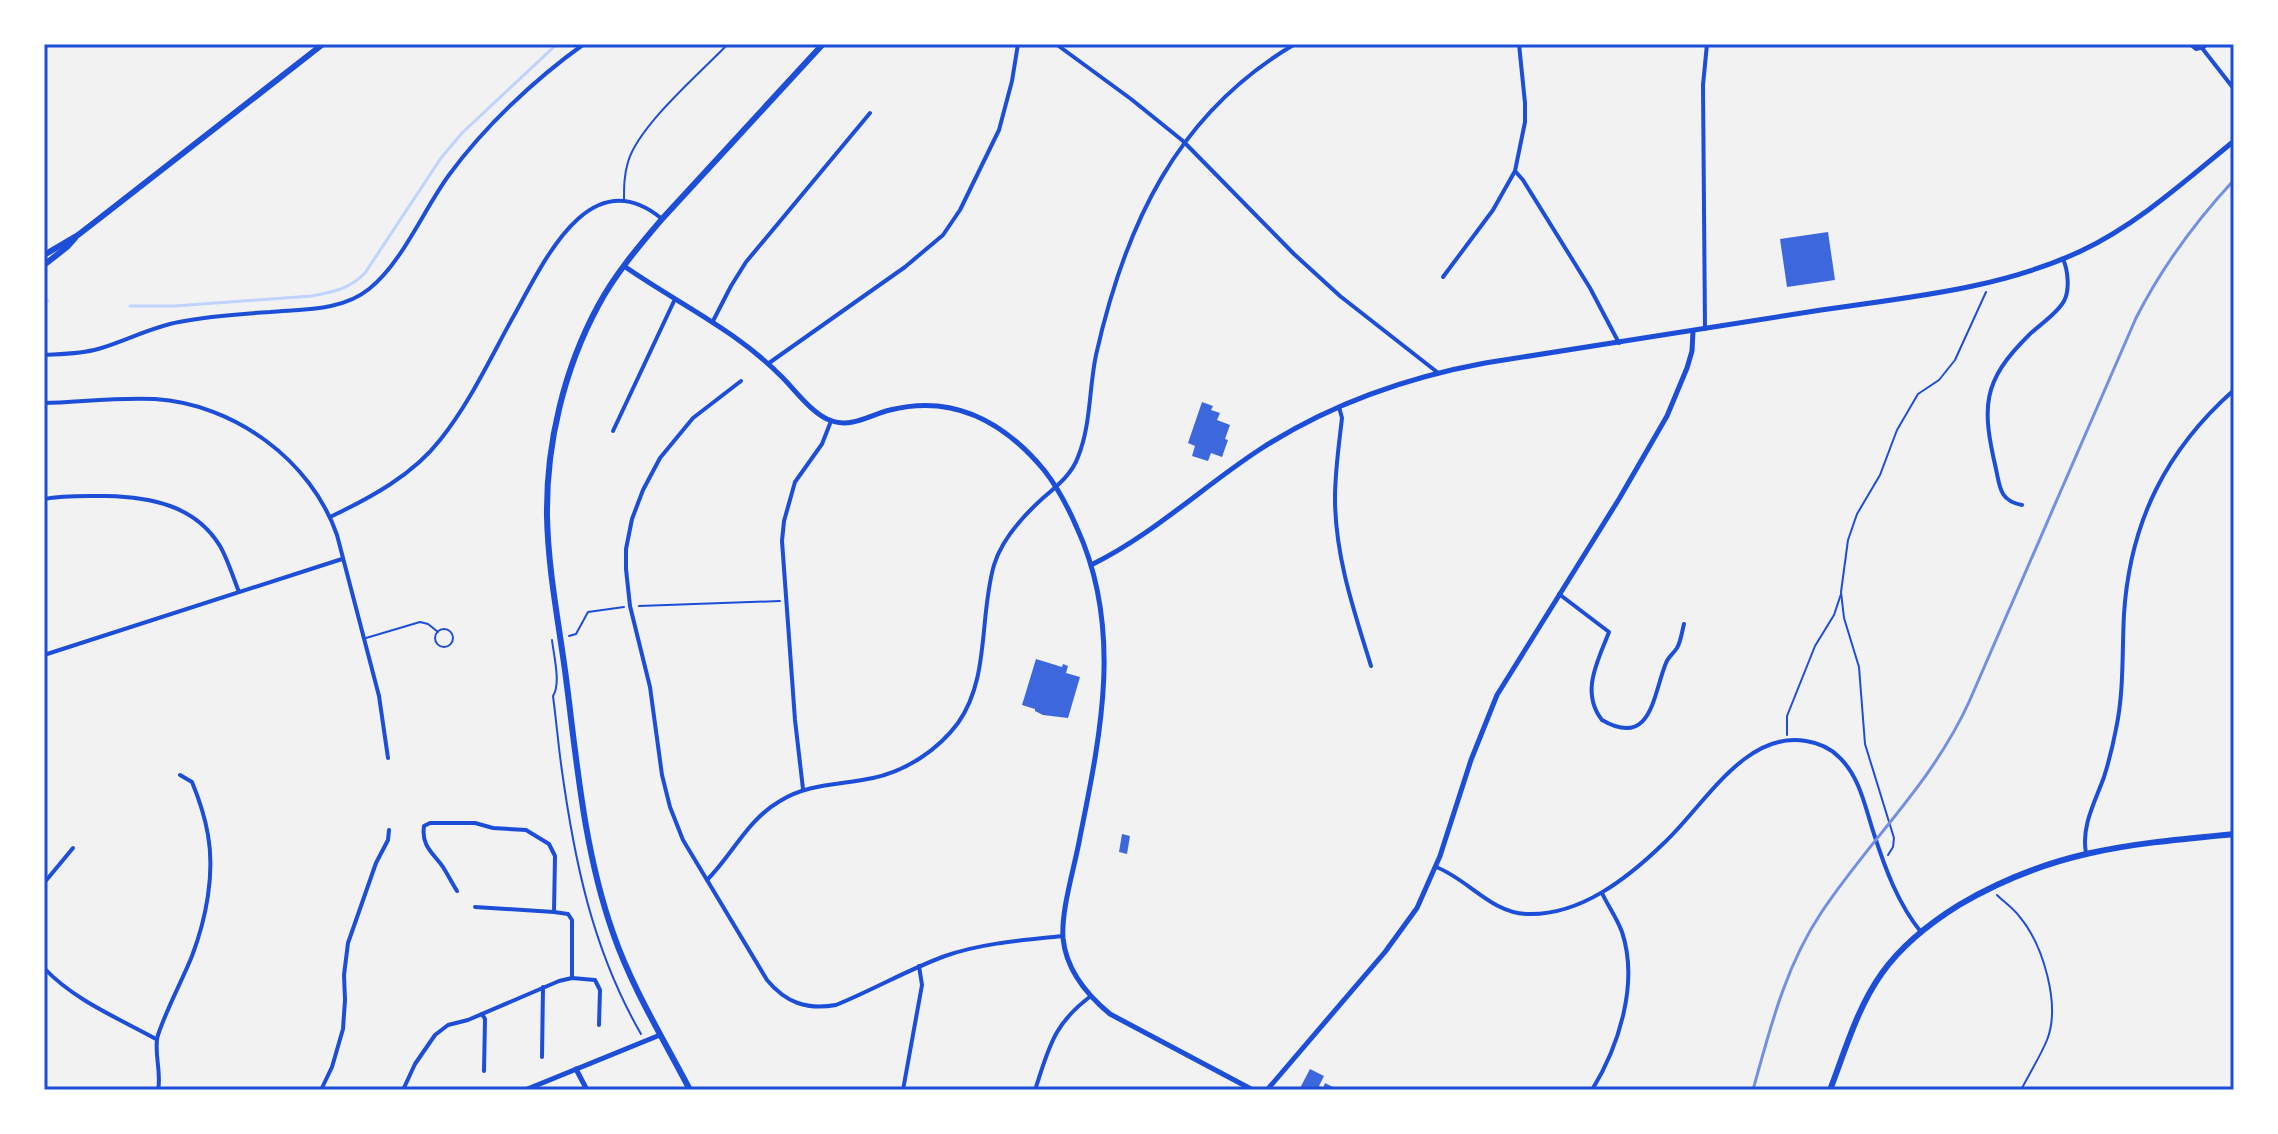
<svg xmlns="http://www.w3.org/2000/svg" width="2278" height="1134" font-family="'Roboto Condensed',sans-serif">
<style>
.lines{fill:none;stroke-linecap:round;stroke-linejoin:round}
.stream{stroke:#bfd3fe;stroke-width:3}
.building{fill:#3d67dc}
.path{stroke:#1d4ed8;stroke-width:2}
.service{stroke:#1d4ed8;stroke-width:2}
.minor{stroke:#1d4ed8;stroke-width:4}
.tertiary{stroke:#1d4ed8;stroke-width:5}
.secondary{stroke:#1d4ed8;stroke-width:6}
.primary{stroke:#1d4ed8;stroke-width:6}
.rail{stroke:#7290e2;stroke-width:3}
.neatline{fill:none;stroke:#1d4ed8;stroke-width:3}
</style>
<rect width="100%" height="100%" fill="#f2f2f2"/>
<g class="lines">
<g class="stream">
<path d="M44 301H48"/>
<path d="M130 306H175L312 296C332 292 350 289 365 273L441 158 462 133 557 44"/>
</g>
</g>
<g class="building">
<path d="M1828 232 1835 280 1787 287 1780 239Z"/>
<path d="M1202 402 1213 406 1211 410 1220 413 1217 420 1230 425 1225 439 1228 440 1222 457 1211 453 1208 461 1192 456 1195 446 1188 443Z"/>
<path d="M1036 659 1062 667 1063 664 1068 666 1066 673 1080 677 1068 718 1043 715 1035 711V709L1022 705Z"/>
<path d="M1122 834 1130 836 1127 854 1119 852Z"/>
<path d="M1310 1069 1324 1076 1319 1086 1323 1088 1325 1083 1339 1090H1299Z"/>
</g>
<g class="lines">
<g class="path">
<path d="M639 606 780 601"/>
<path d="M569 636 576 634 588 612 624 607"/>
<path d="M552 640C554 657 561 684 553 696 556 719 558 741 561 764 574 859 592 949 641 1034"/>
<path d="M1787 735V716L1815 646 1834 615 1841 594"/>
<path d="M1888 855 1893 847 1894 838 1865 744 1859 667 1844 618 1841 592 1848 540 1857 514 1880 475 1897 430 1918 394 1939 380 1955 360 1986 292"/>
<path d="M1997 895C2004 902 2013 908 2019 916 2043 944 2061 1005 2047 1040 2040 1057 2029 1074 2021 1090"/>
</g>
<g class="service">
<path d="M624 200C624 187 624 175 628 162 638 126 701 72 728 44"/>
<circle cx="444" cy="638" r="9"/>
<path d="M366 638 420 622 428 624 438 632"/>
</g>
<g class="minor">
<path d="M1056 44 1131 99 1183 141 1294 254 1340 296 1437 372"/>
<path d="M1519 44 1525 103V122L1515 171 1523 180 1590 288 1619 343"/>
<path d="M2190 44 2196 49 2204 47 2206 44"/>
<path d="M2202 48 2234 89"/>
<path d="M1443 277 1493 210 1515 171"/>
<path d="M713 321 731 286 746 262 870 113"/>
<path d="M1705 329 1703 85 1707 44"/>
<path d="M44 355C62 354 81 354 98 349 126 341 151 327 179 322 209 316 239 314 270 312 303 309 342 311 369 289 402 263 424 209 449 175 485 126 535 79 584 44"/>
<path d="M769 363 905 267 943 235 960 210 999 130 1012 81 1018 44"/>
<path d="M741 381 693 418 660 458 643 490 632 519 626 549V569L630 606 650 687 662 775 670 807 683 840 767 980C786 1003 807 1010 836 1005 873 990 907 970 945 956 982 943 1024 940 1063 936"/>
<path d="M44 403C80 402 118 397 155 399 234 404 311 460 337 535L379 696 388 758"/>
<path d="M1339 407 1342 418C1339 444 1335 471 1335 498 1335 556 1354 611 1371 666"/>
<path d="M613 431 675 299"/>
<path d="M44 499C64 495 85 496 106 496 150 497 195 505 220 546 228 560 233 577 239 592"/>
<path d="M2022 505C2000 501 2000 488 1996 469 1982 408 1981 382 2029 335 2039 325 2057 314 2064 301 2070 290 2068 270 2063 259"/>
<path d="M330 517C370 498 413 475 440 440 469 404 490 359 512 319 541 268 588 157 662 219"/>
<path d="M1559 594 1609 632C1598 661 1580 692 1602 720 1652 749 1653 694 1666 663 1668 657 1673 654 1677 648 1681 641 1682 631 1684 624"/>
<path d="M44 655 342 559"/>
<path d="M803 789 795 720 782 541 784 521 795 482 822 444 831 421"/>
<path d="M2086 853C2081 826 2095 802 2104 777 2109 761 2113 745 2116 729 2124 692 2122 652 2124 614 2130 522 2166 450 2234 390"/>
<path d="M1436 867C1468 879 1491 913 1527 914 1580 916 1628 878 1664 843 1703 807 1745 730 1806 741 1819 743 1830 748 1839 757 1860 777 1865 807 1874 834 1885 868 1898 904 1921 932"/>
<path d="M707 880C733 854 747 820 780 801 809 783 841 785 873 778 906 771 938 750 958 723 990 678 979 617 994 565 1002 539 1023 516 1043 498 1057 486 1072 474 1078 457 1091 425 1089 388 1096 355 1125 226 1176 114 1295 44"/>
<path d="M44 883 73 848"/>
<path d="M457 891C452 883 448 875 443 867 433 853 421 846 424 826L430 823H475L493 828 526 830 549 844 555 856 554 912 568 914 572 920V978"/>
<path d="M475 907 554 912"/>
<path d="M44 968C74 1000 118 1018 156 1039"/>
<path d="M482 1014 485 1019 484 1071"/>
<path d="M542 1057 543 987"/>
<path d="M158 1090C162 1073 153 1050 158 1035 167 1008 181 983 192 956 206 919 215 874 208 835 205 817 199 799 192 782L180 775"/>
<path d="M321 1090 332 1067 343 1029 345 1000 344 975 348 943 376 863 388 840 389 830"/>
<path d="M403 1090 415 1064 435 1035 448 1025 468 1020 559 981 572 978 595 980 600 990 599 1025"/>
<path d="M903 1090 922 985 919 966"/>
<path d="M1035 1090C1049 1048 1053 1024 1091 996"/>
<path d="M1592 1090C1619 1046 1639 983 1622 932 1617 918 1608 906 1602 893"/>
</g>
<g class="tertiary">
<path d="M624 266C677 303 736 330 782 377 796 391 813 415 832 421 852 428 872 414 890 410 953 394 1004 422 1044 470 1058 488 1068 507 1077 528 1123 628 1101 733 1080 837 1075 866 1061 909 1063 938 1066 969 1087 995 1110 1014L1253 1090"/>
<path d="M1093 564C1152 535 1204 486 1259 450 1328 405 1404 378 1485 363 1597 345 1709 328 1821 310 1909 297 2000 289 2081 251 2138 224 2186 180 2234 141"/>
<path d="M576 1069 587 1090"/>
<path d="M525 1090 660 1035"/>
<path d="M1267 1090 1385 952 1417 908 1440 856 1471 760 1497 695 1619 499 1667 416 1687 368 1692 351 1693 331"/>
</g>
<g class="secondary">
<path d="M690 1090C663 1038 632 988 613 933 584 851 577 763 566 678 559 624 548 570 547 516 546 444 564 369 598 306 615 274 639 246 662 219L823 44"/>
<path d="M1830 1090C1845 1051 1857 1008 1882 973 1902 945 1930 923 1959 905 2052 850 2130 844 2234 834"/>
</g>
<g class="primary">
<path d="M44 255 78 235 100 218 323 44"/>
<path d="M44 265 67 247 75 238"/>
</g>
<path class="rail" d="M1753 1090C1770 1029 1785 967 1821 913 1870 839 1931 785 1969 702L2136 318C2162 267 2195 222 2234 180"/>
</g>
<rect width="2278" height="1134" fill="none" stroke="#ffffff" stroke-width="92"/>
<rect x="46" y="46" width="2186" height="1042" class="neatline"/>
</svg>
